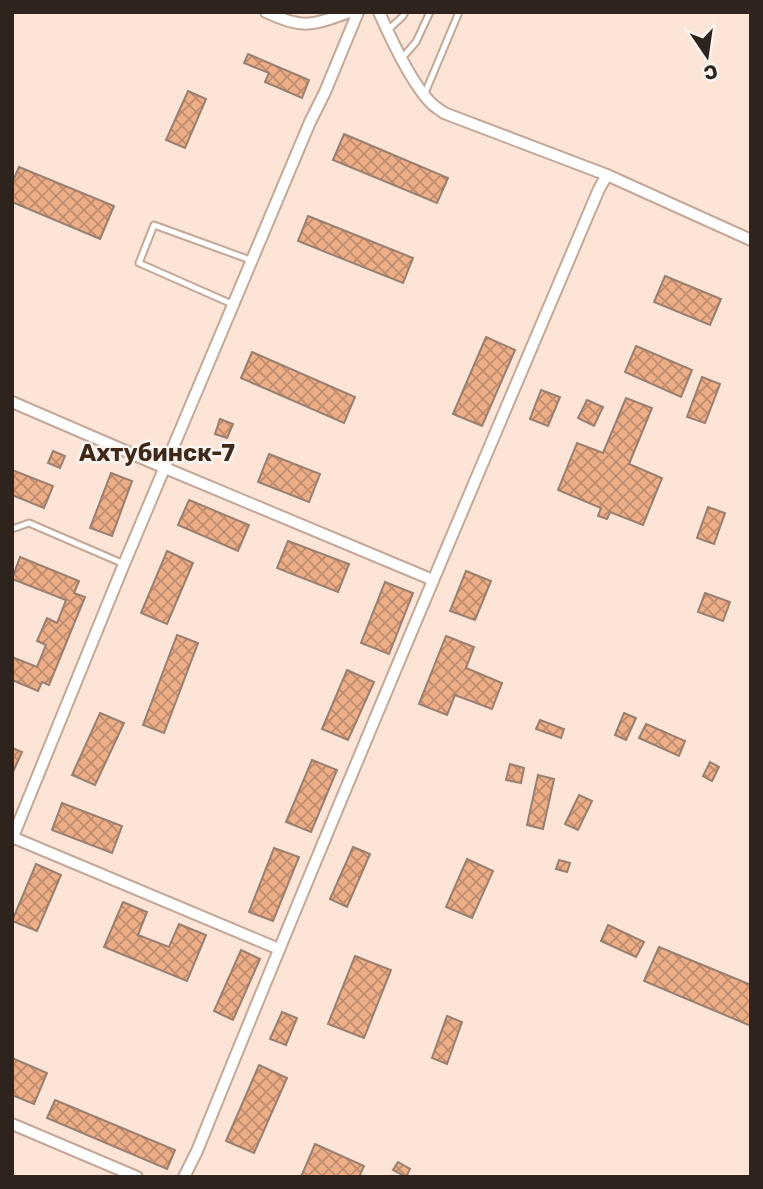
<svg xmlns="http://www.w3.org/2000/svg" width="763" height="1189" font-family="Rubik,sans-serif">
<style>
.building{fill:url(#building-cross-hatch);stroke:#997f70;stroke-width:2}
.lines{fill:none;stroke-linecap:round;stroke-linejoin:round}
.lane-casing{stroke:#c3a898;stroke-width:9}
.street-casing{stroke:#c3a898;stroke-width:14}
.lane{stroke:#fff;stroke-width:5}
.street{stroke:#fff;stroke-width:10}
.labels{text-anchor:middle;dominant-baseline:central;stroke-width:5;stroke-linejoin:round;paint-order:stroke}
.district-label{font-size:24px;font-weight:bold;fill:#3d281a;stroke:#fbf5f2}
</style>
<defs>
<pattern id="building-cross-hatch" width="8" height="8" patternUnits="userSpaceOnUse" patternTransform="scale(1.75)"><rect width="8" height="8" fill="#edad87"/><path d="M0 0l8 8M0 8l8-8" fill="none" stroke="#c08c6e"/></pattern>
</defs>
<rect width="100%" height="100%" fill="#fce4d7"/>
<g class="building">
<path d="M248 54 309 80 302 98 265 82 269 73 244 63Z"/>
<path d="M188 91 206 99 185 148 166 140Z"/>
<path d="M344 134 448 178 437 203 333 160Z"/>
<path d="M19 167 114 206 100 239 12 202V183Z"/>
<path d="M308 216 413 258 403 283 298 241Z"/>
<path d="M665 276 721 299 710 325 654 302Z"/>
<path d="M486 337 515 350 482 426 453 414Z"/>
<path d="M636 346 692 370 681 397 625 372Z"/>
<path d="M252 352 355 397 344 423 241 378Z"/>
<path d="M702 377 720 384 705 423 687 417Z"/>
<path d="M541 390 560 397 548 426 530 419Z"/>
<path d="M626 398 652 408 629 464 662 478 643 525 610 512 607 519 598 516 601 508 558 490 577 443 603 453Z"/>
<path d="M587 400 603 407 594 426 578 418Z"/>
<path d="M220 419 233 424 227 438 215 434Z"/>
<path d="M53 451 65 456 60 468 48 463Z"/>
<path d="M269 454 320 474 309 502 258 482Z"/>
<path d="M12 470 53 486 44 508 12 495Z"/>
<path d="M111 473 132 481 112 536 90 528Z"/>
<path d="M189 500 249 525 238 551 178 525Z"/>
<path d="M708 507 725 513 714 544 697 538Z"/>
<path d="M288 541 349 564 338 592 277 568Z"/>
<path d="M167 551 193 563 167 624 141 613Z"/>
<path d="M20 557 79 581 74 593 85 597 49 685 42 682 38 691 12 680V657L37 667 46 645 37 641 47 618 57 623 66 600 12 579Z"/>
<path d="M466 571 491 581 475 620 450 611Z"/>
<path d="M385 582 413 593 389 654 361 643Z"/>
<path d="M705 593 730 602 723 621 698 612Z"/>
<path d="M177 635 198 643 164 733 143 725Z"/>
<path d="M446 636 474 647 466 668 502 683 492 709 455 695 447 715 419 704Z"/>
<path d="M347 670 374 682 348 740 322 729Z"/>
<path d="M100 713 124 723 95 785 72 775Z"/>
<path d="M624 713 636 718 626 740 615 735Z"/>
<path d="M540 720 564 729 561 738 536 729Z"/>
<path d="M646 724 685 741 679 756 639 738Z"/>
<path d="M12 748 22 752 12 774Z"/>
<path d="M312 760 337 770 311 832 286 822Z"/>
<path d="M710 762 719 767 712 781 703 776Z"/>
<path d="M510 764 524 768 521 783 506 780Z"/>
<path d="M538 775 554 779 543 829 527 825Z"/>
<path d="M579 795 592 801 578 830 565 824Z"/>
<path d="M62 803 122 826 112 853 52 830Z"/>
<path d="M353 847 370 854 347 907 330 899Z"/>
<path d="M274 848 299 857 273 921 249 912Z"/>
<path d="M467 859 493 871 472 918 446 907Z"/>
<path d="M559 860 570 863 567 872 556 869Z"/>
<path d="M36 864 61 875 37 931 12 921Z"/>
<path d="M123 902 147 912 138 935 169 947 179 924 206 935 187 981 104 947Z"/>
<path d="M608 925 644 942 636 957 601 941Z"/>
<path d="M659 947 751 985V1026L644 981Z"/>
<path d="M241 950 260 959 233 1020 214 1011Z"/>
<path d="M355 956 391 970 364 1038 328 1024Z"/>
<path d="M282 1012 297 1018 286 1045 270 1039Z"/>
<path d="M447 1016 462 1022 447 1064 432 1058Z"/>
<path d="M12 1058 47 1073 34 1104 12 1095Z"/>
<path d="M259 1065 287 1078 254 1153 226 1141Z"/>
<path d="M55 1100 175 1150 167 1169 47 1118Z"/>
<path d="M315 1144 364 1166 359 1177H301Z"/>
<path d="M398 1162 410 1169 406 1177 393 1170Z"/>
</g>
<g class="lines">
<defs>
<g id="lane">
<path d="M387 31 403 16 405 12"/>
<path d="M402 58 416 42 430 12"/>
<path d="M425 93 459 12"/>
<path d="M232 304 139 263 154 225 253 261"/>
<path d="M12 529 29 523 124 564"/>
</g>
<g id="street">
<path d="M266 12C303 29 311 26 349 12"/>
<path d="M379 12C390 37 412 84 431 103 435 107 440 110 444 113L607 175 751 240"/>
<path d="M12 402 165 468 433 580"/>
<path d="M12 837 279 949"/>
<path d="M12 839 124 564 310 122 325 92 358 12"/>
<path d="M12 1124 137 1177"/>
<path d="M184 1177 197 1151C327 829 463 509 599 189L607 175"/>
</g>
</defs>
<use href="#lane" class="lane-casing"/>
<use href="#street" class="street-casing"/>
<use href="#lane" class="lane"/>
<use href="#street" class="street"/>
</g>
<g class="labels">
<g class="district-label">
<text x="157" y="453">Ахтубинск-7</text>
</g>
</g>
<rect width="763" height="1189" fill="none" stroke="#2e231d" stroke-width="28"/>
<g transform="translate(707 56) rotate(167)" stroke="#fbf5f2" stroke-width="5" paint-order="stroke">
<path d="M0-5L12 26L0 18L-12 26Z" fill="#2e231d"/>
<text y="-10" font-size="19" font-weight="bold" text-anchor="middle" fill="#2e231d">С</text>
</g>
</svg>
